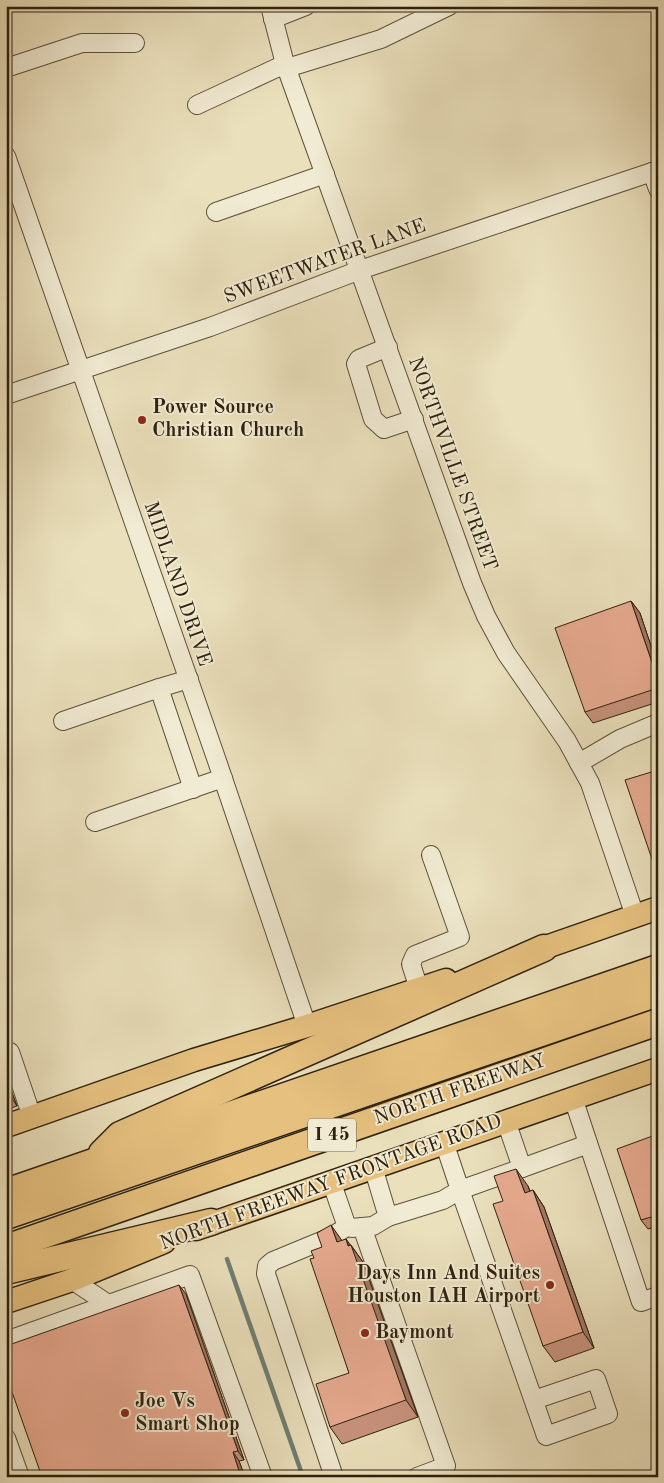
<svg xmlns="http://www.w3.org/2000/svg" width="664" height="1483" font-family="'Old Standard TT',serif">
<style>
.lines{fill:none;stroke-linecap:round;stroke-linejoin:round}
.stream{stroke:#6e7e73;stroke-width:4.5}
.minor-casing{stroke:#5d503a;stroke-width:20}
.major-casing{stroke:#2e200e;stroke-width:25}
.highway-casing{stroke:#2e200e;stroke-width:29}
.minor{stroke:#f1ebd3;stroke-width:18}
.major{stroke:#e5c07e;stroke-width:22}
.highway{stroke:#e5c07e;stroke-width:26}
.wall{fill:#c7927c;stroke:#2e200e}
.shaded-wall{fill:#a27765;stroke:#2e200e}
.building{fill:#e7aa90;stroke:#2e200e}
.poi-dot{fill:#8f2418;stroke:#f1ebd3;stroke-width:2}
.labels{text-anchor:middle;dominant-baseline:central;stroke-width:4;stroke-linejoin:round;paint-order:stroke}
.shield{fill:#f1ebd3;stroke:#685d49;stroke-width:1}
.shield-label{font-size:19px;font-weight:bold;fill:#2e200e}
.street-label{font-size:20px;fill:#2e200e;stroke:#f1ebd3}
.poi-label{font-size:20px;font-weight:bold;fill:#2e200e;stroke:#f1ebd3;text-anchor:start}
</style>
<rect width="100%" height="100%" fill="#eae0bc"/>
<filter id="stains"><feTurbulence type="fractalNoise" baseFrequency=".004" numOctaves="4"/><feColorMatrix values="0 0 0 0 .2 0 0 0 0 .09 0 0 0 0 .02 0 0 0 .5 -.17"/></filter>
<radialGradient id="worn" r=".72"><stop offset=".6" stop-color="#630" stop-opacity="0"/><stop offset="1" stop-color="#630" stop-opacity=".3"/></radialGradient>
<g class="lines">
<path class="stream" d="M227 1259 303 1477"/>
<defs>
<g id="minor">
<path d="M270 6 285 64 472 583 486 616 506 653 567 741 590 783 635 916"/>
<path d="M273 19 306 6"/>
<path d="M6 68 82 43H135"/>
<path d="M287 68 381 39 449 6"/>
<path d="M197 105 285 64"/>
<path d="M6 156 216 758 307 1026"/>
<path d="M652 172 658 189"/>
<path d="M216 212 325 174"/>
<path d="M388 347 359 359 356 364 373 419 384 429 414 419"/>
<path d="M6 395 210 327 360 270 658 170"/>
<path d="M189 679 159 688 193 789"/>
<path d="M63 721 159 688"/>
<path d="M579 763 620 739 658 723"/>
<path d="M95 822 223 778"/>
<path d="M419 989 411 964 415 955 460 937 431 855"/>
<path d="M10 1052 32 1117"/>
<path d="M573 1098 641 1302 658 1296"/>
<path d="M444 1142 460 1190 522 1168 506 1121"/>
<path d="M522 1168 588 1144"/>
<path d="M331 1181 346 1224 345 1228 331 1237 273 1261 267 1266 266 1274 334 1477"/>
<path d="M388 1217 443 1200 460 1190 546 1436 608 1414 596 1379 534 1400"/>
<path d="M362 1227 446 1466 417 1477"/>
<path d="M352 1228 373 1226 388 1217 373 1167"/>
<path d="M72 1280 108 1304"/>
<path d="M6 1341 190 1275 263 1477"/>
<path d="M6 1438 20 1477"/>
</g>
<g id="major">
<path d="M526 954 658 908"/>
<path d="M6 1126 194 1060 307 1026 446 980"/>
<path d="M196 1229 658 1069"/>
<path d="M6 1302 72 1280 164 1242"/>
</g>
<g id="highway">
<path d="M102 1153 120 1135 544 948"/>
<path d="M6 1192 658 968"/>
<path d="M6 1216 658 993"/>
<path d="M6 1248 658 1022"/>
<path d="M6 1271 211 1222"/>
</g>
</defs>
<use href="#minor" class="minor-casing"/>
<use href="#major" class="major-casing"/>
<use href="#highway" class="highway-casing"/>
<use href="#minor" class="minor"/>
<use href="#major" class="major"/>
<use href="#highway" class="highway"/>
</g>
<g class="wall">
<path d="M631 601 640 613 658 667V702L593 723 585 712Z"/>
<path d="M658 770V871L654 865Z"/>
<path d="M6 1077 17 1106 6 1110Z"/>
<path d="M658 1134V1226L648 1229 641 1220Z"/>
<path d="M528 1186 530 1191 533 1190 544 1207 594 1348 555 1362 543 1346 503 1201Z"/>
<path d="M342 1241 351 1245 363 1262 418 1417 342 1444 330 1427 349 1373 314 1258Z"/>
<path d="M186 1294 244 1460 239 1461 245 1477H42Z"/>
</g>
<g class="shaded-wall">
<path d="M631 601 640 613 658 667V680Z"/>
<path d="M6 1077 17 1106 11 1097 6 1085Z"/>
<path d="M516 1169 528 1186 536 1209 525 1193Z"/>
<path d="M533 1190 544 1207 594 1348 583 1332Z"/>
<path d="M331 1225 343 1242H337Z"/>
<path d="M346 1239 363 1262 418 1417 406 1400Z"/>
<path d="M179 1285 186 1294 244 1460 238 1451Z"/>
<path d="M233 1452 239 1461 245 1477H241Z"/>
</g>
<g class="building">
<path d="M631 601 658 680V688L585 712 555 628Z"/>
<path d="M658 770V864L654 865 625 780Z"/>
<path d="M6 1085 11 1097 6 1099Z"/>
<path d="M658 1134V1215L641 1220 617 1149Z"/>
<path d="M516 1169 525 1193 533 1190 583 1332 543 1346 493 1204 503 1201 494 1176Z"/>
<path d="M331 1225 337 1242 346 1239 348 1246 351 1245 406 1400 330 1427 316 1384 349 1373 310 1259 314 1258 311 1251 322 1247 317 1233Z"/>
<path d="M179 1285 238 1451 233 1452 241 1477H42L6 1375V1346Z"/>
</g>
<g class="poi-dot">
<circle cx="142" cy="420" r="5"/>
<circle cx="550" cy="1285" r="5"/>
<circle cx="365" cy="1333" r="5"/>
<circle cx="125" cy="1413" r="5"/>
</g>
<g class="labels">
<rect class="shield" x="308" y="1118.5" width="48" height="33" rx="4"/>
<g class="shield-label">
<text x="332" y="1135">I 45</text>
</g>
<g class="street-label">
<text transform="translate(325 262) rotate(-20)">SWEETWATER LANE</text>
<text transform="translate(452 464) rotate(70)">NORTHVILLE STREET</text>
<text transform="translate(177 584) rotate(71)">MIDLAND DRIVE</text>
<text transform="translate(460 1090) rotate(-19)">NORTH FREEWAY</text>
<text transform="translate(331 1183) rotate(-20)">NORTH FREEWAY FRONTAGE ROAD</text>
</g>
<g class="poi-label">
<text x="152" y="408">Power Source<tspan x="152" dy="23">Christian Church</tspan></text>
<text x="540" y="1274" text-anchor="end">Days Inn And Suites<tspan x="540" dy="23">Houston IAH Airport</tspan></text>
<text x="375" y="1333">Baymont</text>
<text x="135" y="1402">Joe Vs<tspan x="135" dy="23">Smart Shop</tspan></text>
</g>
</g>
<rect width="664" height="1483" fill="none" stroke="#eae0bc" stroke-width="25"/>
<rect x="8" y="8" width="649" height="1468" fill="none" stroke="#2e200e" stroke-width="2.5"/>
<rect x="12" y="12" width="639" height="1458" fill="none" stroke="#2e200e"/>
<rect width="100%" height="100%" filter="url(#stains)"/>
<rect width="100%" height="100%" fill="url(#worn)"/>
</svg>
